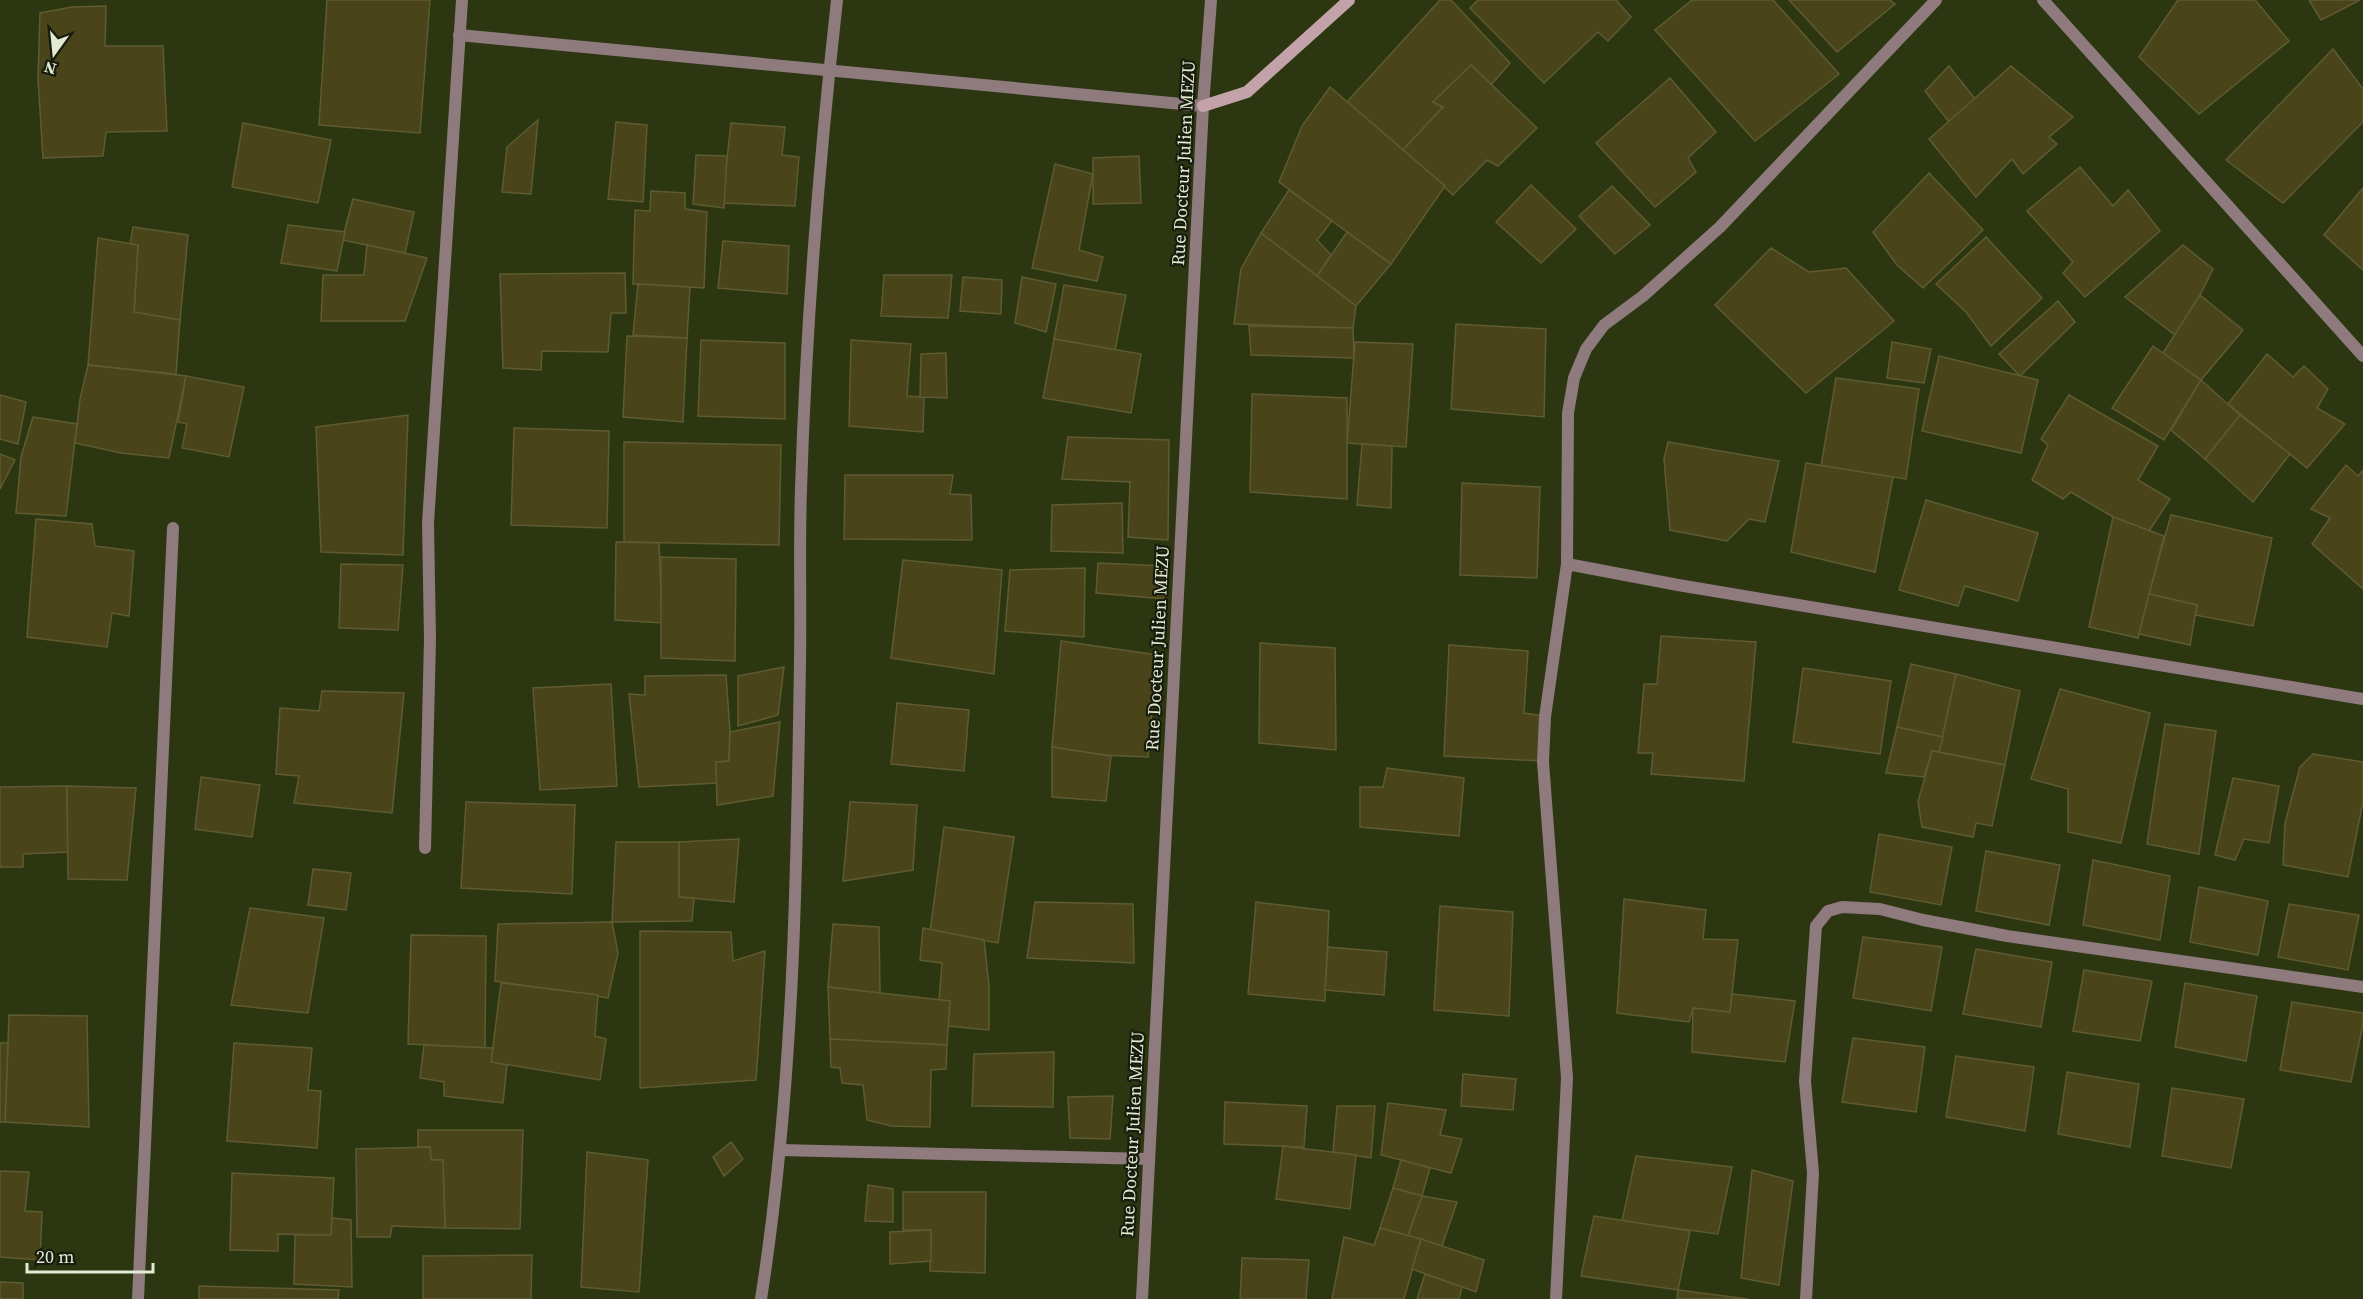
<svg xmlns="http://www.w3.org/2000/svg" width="2363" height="1299" font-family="'Source Serif 4',serif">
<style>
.building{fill:#494419;stroke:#5f5b31;stroke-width:1.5}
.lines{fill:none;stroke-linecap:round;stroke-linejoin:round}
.street{stroke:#8f7a7e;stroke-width:12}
.secondary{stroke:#c4a2a9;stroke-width:12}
.labels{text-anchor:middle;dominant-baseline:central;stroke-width:4.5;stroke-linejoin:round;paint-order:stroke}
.street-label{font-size:18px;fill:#e2ead4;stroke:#171c0c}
</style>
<rect width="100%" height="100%" fill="#2c3711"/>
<g class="building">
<path d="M327 0H430L420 133 319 125Z"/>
<path d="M1440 0H1451L1510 63 1491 85 1471 65 1433 102 1443 107 1403 150 1347 102Z"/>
<path d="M1478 0H1616L1631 17 1608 41 1598 32 1544 83 1470 8Z"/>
<path d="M1692 0H1773L1839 74 1755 141 1655 30Z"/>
<path d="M1789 0H1890L1895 4 1837 52Z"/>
<path d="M2178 0H2255L2289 41 2199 114 2139 57Z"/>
<path d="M2309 0H2360L2321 20Z"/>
<path d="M106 6 105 46H163L167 131 106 132 103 156 43 158 38 79 40 13 72 7Z"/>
<path d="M2333 49 2363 89V122L2283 203 2226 160Z"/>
<path d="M1471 65 1537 128 1498 166 1487 160 1453 195 1403 150 1443 107 1433 102Z"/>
<path d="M1949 66 1975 99 1949 122 1925 91Z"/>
<path d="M2011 66 2073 117 2049 137 2057 144 2023 174 2012 159 1976 197 1929 139Z"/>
<path d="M1670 78 1716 132 1688 158 1696 172 1655 207 1596 143Z"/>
<path d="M1330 87 1445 186 1391 264 1279 182 1302 126Z"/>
<path d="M538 120 531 194 502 192 507 147Z"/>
<path d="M616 122 647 125 643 202 608 199Z"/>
<path d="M243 123 331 140 318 203 232 187Z"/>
<path d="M731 123 785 127 782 155 799 157 795 206 722 203Z"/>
<path d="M696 155 727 156 724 208 693 204Z"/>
<path d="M1139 156 1141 203 1093 204V158Z"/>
<path d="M1055 164 1093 174 1079 250 1103 257 1097 281 1032 268Z"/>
<path d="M2080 167 2113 206 2128 190 2160 231 2085 297 2063 273 2073 262 2027 211Z"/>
<path d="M1929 173 1983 230 1923 288 1897 265 1873 232Z"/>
<path d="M1531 185 1576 229 1541 263 1496 222Z"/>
<path d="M1612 186 1650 225 1615 254 1579 216Z"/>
<path d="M2363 188V270L2324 235Z"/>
<path d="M1289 190 1332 221 1317 240 1331 255 1317 276 1261 233Z"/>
<path d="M651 191 685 193V209L707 212 704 288 633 284 635 210 650 211Z"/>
<path d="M353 199 414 212 405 253 342 240Z"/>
<path d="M288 225 345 232 337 271 281 263Z"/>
<path d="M133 227 188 235 180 320 134 312 138 245 130 244Z"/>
<path d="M1347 232 1391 264 1356 306 1317 276Z"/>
<path d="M1261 233 1356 306 1353 328 1234 324 1241 269Z"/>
<path d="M1986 237 2042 298 1991 346 1966 312 1936 284Z"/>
<path d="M98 238 138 245 134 312 180 320 176 374 88 365Z"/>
<path d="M723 241 789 246 787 294 718 288Z"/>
<path d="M367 245 427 258 405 321H321L323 275H364Z"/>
<path d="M2183 245 2213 269 2200 295 2175 335 2125 297Z"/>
<path d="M1771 248 1809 272 1846 268 1894 321 1806 393 1715 305Z"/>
<path d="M625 273 626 313H611L608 352 542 351 541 370 503 368 500 274Z"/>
<path d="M884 275H952L948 318 881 316Z"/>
<path d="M963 277 1002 280 1001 314 960 311Z"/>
<path d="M1022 277 1056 284 1046 332 1015 323Z"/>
<path d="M638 284 690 287 687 338 633 335Z"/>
<path d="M1064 285 1126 295 1115 350 1054 339Z"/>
<path d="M2200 295 2243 330 2201 380 2163 353Z"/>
<path d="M2058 301 2075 322 2020 376 1999 354Z"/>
<path d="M1456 324 1546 329 1544 417 1451 409Z"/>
<path d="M1249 326 1353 328 1354 358 1251 355Z"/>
<path d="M627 336 687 338 683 422 623 417Z"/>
<path d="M1054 339 1141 354 1131 413 1043 398Z"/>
<path d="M701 340 785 343V419L698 416Z"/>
<path d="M851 340 911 344 907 396 924 397 923 432 849 426Z"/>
<path d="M1355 342 1413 344 1406 447 1347 443Z"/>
<path d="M1892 342 1931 349 1924 383 1887 378Z"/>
<path d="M2153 346 2201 380 2164 440 2112 408Z"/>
<path d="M946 353 947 398 920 397 921 354Z"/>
<path d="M2267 354 2293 377 2304 366 2328 389 2317 408 2345 424 2307 468 2228 404Z"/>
<path d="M1939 356 2038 380 2021 453 1922 431Z"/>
<path d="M88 365 186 376 169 458 121 453 75 443 80 399Z"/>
<path d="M186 376 244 387 229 457 182 448 187 424 178 422Z"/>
<path d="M1836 378 1919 389 1906 479 1821 466Z"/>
<path d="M2201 380 2240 415 2205 459 2171 430Z"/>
<path d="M1252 394 1347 398V499L1250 492Z"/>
<path d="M0 395 26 402 18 444 0 439Z"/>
<path d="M2069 395 2158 446 2138 480 2170 499 2149 531 2113 517 2071 492 2063 499 2032 480 2048 445 2041 439Z"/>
<path d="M408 415 403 555 321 552 316 427Z"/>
<path d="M2240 415 2290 454 2253 502 2205 459Z"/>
<path d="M33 417 77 424 66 516 16 513 21 457Z"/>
<path d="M514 428 609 431 607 528 511 525Z"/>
<path d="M1068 437 1169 440 1168 540 1128 537 1130 482 1062 479Z"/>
<path d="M624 442 781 445 779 545 624 542Z"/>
<path d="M1668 442 1779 461 1765 522 1749 519 1727 541 1670 530 1664 459Z"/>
<path d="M1362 444 1392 446 1391 508 1357 505Z"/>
<path d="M0 454 15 460 0 489Z"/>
<path d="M1806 463 1893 477 1875 572 1791 552Z"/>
<path d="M2346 465 2358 476 2363 470V589L2312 544 2330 518 2311 509Z"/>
<path d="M845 475H953L950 494 971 495 972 540 844 539Z"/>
<path d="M1462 483 1540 487 1537 578 1460 575Z"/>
<path d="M1926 500 2038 533 2018 601 1965 586 1958 606 1899 590Z"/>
<path d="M1122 503 1123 553 1051 551 1052 505Z"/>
<path d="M2171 515 2272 538 2253 626 2195 615 2197 605 2149 594Z"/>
<path d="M2113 517 2164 536 2138 638 2089 627Z"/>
<path d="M36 519 92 524 95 546 134 551 129 616 112 613 107 647 27 637Z"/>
<path d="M616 542 659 543 662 623 615 620Z"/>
<path d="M661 557 736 559 735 661 661 658Z"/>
<path d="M903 560 1002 570 994 674 891 658Z"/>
<path d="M1098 563 1166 566 1164 599 1096 593Z"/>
<path d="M341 564 403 565 398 630 339 628Z"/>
<path d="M1085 568 1084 637 1005 631 1010 570Z"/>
<path d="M2149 594 2197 605 2190 645 2139 634Z"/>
<path d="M1661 636 1756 642 1744 781 1651 774 1653 753H1638L1644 684H1657Z"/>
<path d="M1061 641 1157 655 1148 757 1099 755 1052 747Z"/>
<path d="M1260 643 1335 648 1336 750 1259 743Z"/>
<path d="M1449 645 1528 651 1524 713 1544 716 1542 761 1444 756Z"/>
<path d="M1911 664 1956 674 1943 737 1897 727Z"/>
<path d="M784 667 778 715 738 726V676Z"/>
<path d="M1803 668 1891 681 1880 754 1793 742Z"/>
<path d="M1956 674 2020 691 2005 765 1939 752Z"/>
<path d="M726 675 730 732 729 761 716 762 717 783 639 787 629 694 645 695V676Z"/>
<path d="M611 684 617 786 540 790 533 688Z"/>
<path d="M2060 689 2150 713 2121 843 2068 832V789L2031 779Z"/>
<path d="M322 691 404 693 392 813 294 803 299 776 276 774 280 708 319 711Z"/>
<path d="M897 703 969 710 964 771 891 764Z"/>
<path d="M780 722 773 796 717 805 716 762 729 761 730 732Z"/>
<path d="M2165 724 2216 731 2199 854 2147 844Z"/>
<path d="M1897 727 1943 737 1939 752 1932 751 1924 777 1886 773Z"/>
<path d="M1052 747 1111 756 1106 801 1052 797Z"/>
<path d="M1932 751 2005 765 1992 826 1976 823 1973 837 1922 827 1918 802Z"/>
<path d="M2313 754 2363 762V802L2348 877 2283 865 2285 823 2300 767Z"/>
<path d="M1387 768 1464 778 1459 836 1360 827V787H1383Z"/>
<path d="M201 777 260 785 252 837 195 829Z"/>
<path d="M2233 778 2279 786 2269 843 2244 839 2235 860 2215 855Z"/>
<path d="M67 786 68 852 23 854V867H0V787Z"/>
<path d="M67 786 136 788 127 880 68 879Z"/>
<path d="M466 802 575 805 572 894 461 888Z"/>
<path d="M850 802 917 805 913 870 843 881Z"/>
<path d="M944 827 1014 837 998 943 930 932Z"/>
<path d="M1879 834 1952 847 1941 905 1870 892Z"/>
<path d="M739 839 734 902 679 897V842Z"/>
<path d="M616 842H679V897L694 898 692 921 612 922Z"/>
<path d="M1986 851 2060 865 2049 925 1976 911Z"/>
<path d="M2093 860 2170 876 2160 940 2083 925Z"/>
<path d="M313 869 351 873 346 910 308 905Z"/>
<path d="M2199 887 2268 901 2258 955 2190 942Z"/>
<path d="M1624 899 1706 910 1703 939 1738 940 1730 1012 1693 1008 1689 1022 1617 1013Z"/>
<path d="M1035 902 1133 904 1134 963 1027 958Z"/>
<path d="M1256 902 1329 911 1325 1001 1248 994Z"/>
<path d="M2289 904 2359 915 2348 970 2278 957Z"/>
<path d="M1440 906 1513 912 1509 1016 1434 1010Z"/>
<path d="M250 908 324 918 308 1013 231 1005Z"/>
<path d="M612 922 618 953 608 998 495 981 498 924Z"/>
<path d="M833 924 879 927 880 993 828 987Z"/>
<path d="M923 928 984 940 989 986V1030L948 1026 950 1001 939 1000 942 963 920 960Z"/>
<path d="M640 931 731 932 733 961 765 951 756 1080 640 1088Z"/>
<path d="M411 935 486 936 485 1048 408 1044Z"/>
<path d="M1863 937 1942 947 1931 1011 1853 998Z"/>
<path d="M1328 947 1387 952 1384 995 1325 990Z"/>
<path d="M1976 949 2052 962 2041 1027 1963 1014Z"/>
<path d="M2084 970 2152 981 2140 1041 2073 1031Z"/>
<path d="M501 983 598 995 595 1036 606 1039 600 1080 491 1062Z"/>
<path d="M2185 983 2257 996 2246 1061 2175 1047Z"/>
<path d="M828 987 950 1001 947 1045 830 1039Z"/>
<path d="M1732 994 1795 1001 1785 1062 1692 1052 1693 1008 1730 1012Z"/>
<path d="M2292 1002 2363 1013V1024L2351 1082 2280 1070Z"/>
<path d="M9 1015 87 1016 89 1127 5 1122Z"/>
<path d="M1853 1038 1925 1047 1916 1112 1842 1102Z"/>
<path d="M830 1039 947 1045 946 1069 931 1070 930 1127 891 1126 867 1120 863 1085 842 1083 840 1068 831 1067Z"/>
<path d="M0 1043H8L5 1122H0Z"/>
<path d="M234 1043 312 1048 308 1090 321 1091 317 1148 227 1141Z"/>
<path d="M424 1045 493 1048 491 1062 507 1065 503 1103 444 1096V1082L420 1078Z"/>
<path d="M1054 1052 1053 1107 972 1106 974 1054Z"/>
<path d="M1956 1056 2034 1067 2025 1131 1946 1117Z"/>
<path d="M2067 1072 2139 1084 2130 1147 2058 1134Z"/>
<path d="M1463 1074 1516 1079 1513 1110 1461 1106Z"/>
<path d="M2172 1088 2244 1099 2231 1168 2162 1156Z"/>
<path d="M1113 1096 1110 1139 1070 1138 1068 1097Z"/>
<path d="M1225 1102 1307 1106 1304 1147 1224 1144Z"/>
<path d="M1388 1103 1446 1110 1440 1135 1462 1139 1451 1173 1381 1155Z"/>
<path d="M1337 1106H1375L1371 1158 1333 1152Z"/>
<path d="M418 1130H523L520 1229 445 1228 443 1160H431L430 1147H418Z"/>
<path d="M731 1142 743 1159 724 1176 713 1157Z"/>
<path d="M1283 1146 1356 1155 1350 1209 1276 1199Z"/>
<path d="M430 1147 431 1160H443L445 1228 392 1226 390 1237H357L356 1149Z"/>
<path d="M587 1152 648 1160 639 1292 581 1287Z"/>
<path d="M1636 1156 1732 1167 1718 1234 1622 1221Z"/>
<path d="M1401 1160 1430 1168 1422 1196 1393 1188Z"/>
<path d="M1752 1170 1793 1181 1779 1285 1741 1278Z"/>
<path d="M0 1171 29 1172 25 1211 42 1212 40 1260 0 1257Z"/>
<path d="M232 1173 334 1178 331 1235 278 1234V1251L230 1250Z"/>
<path d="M868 1185 893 1189V1222L865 1221Z"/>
<path d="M1393 1188 1422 1196 1408 1236 1380 1228Z"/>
<path d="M903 1192H986L985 1273 930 1271 931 1230H903Z"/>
<path d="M1422 1196 1457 1202 1442 1246 1408 1236Z"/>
<path d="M1594 1216 1690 1231 1678 1290 1581 1276Z"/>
<path d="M332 1218 351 1220 352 1287 294 1284 295 1235H331Z"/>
<path d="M1380 1228 1421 1239 1404 1299H1332L1344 1237 1374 1245Z"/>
<path d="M931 1230V1261L890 1264V1232Z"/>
<path d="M1421 1239 1484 1260 1476 1292 1412 1269Z"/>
<path d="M532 1255 531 1299H423V1256Z"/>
<path d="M1242 1258 1309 1260 1306 1299H1240Z"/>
<path d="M1425 1274 1462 1287 1459 1299H1417Z"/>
<path d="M0 1282 23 1283V1299H0Z"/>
<path d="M199 1286 339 1290 338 1299H199Z"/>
<path d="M1678 1290 1748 1299H1677Z"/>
</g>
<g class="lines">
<g class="street">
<path d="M2043 0 2363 356"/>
<path d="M459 35 1203 106"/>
<path d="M1567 564 1678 585 2363 699"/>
<path d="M425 848 430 639 428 523 462 0"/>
<path d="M781 1150 1149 1159"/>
<path d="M138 1299 173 528"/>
<path d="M761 1299C794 1088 797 873 800 660 801 603 799 546 801 489 806 326 819 162 837 0"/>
<path d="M1142 1299 1203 106 1211 0"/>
<path d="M1556 1299 1567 1078 1543 762 1545 717 1567 564 1568 413 1574 378 1586 349 1604 325 1643 296 1720 227 1936 0"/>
<path d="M1806 1299 1813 1173 1805 1081 1816 926 1828 911 1842 907 1880 909 1923 920 2007 936 2363 987"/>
</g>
<path class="secondary" d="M1203 106 1247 92 1349 0"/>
</g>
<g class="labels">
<g class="street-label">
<text transform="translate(1183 163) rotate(-87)">Rue Docteur Julien MEZU</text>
<text transform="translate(1157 648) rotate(-87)">Rue Docteur Julien MEZU</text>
<text transform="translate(1132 1134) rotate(-87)">Rue Docteur Julien MEZU</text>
</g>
</g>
<g transform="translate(54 54) rotate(195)" stroke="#171c0c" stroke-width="4.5" paint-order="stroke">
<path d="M0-4.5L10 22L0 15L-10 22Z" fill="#e2ead4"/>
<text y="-9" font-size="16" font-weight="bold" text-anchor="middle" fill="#e2ead4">N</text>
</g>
<path d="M27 1263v9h126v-9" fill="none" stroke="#e2ead4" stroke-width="3"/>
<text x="36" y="1263" font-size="18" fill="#e2ead4" stroke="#171c0c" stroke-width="4.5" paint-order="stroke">20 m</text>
</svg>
